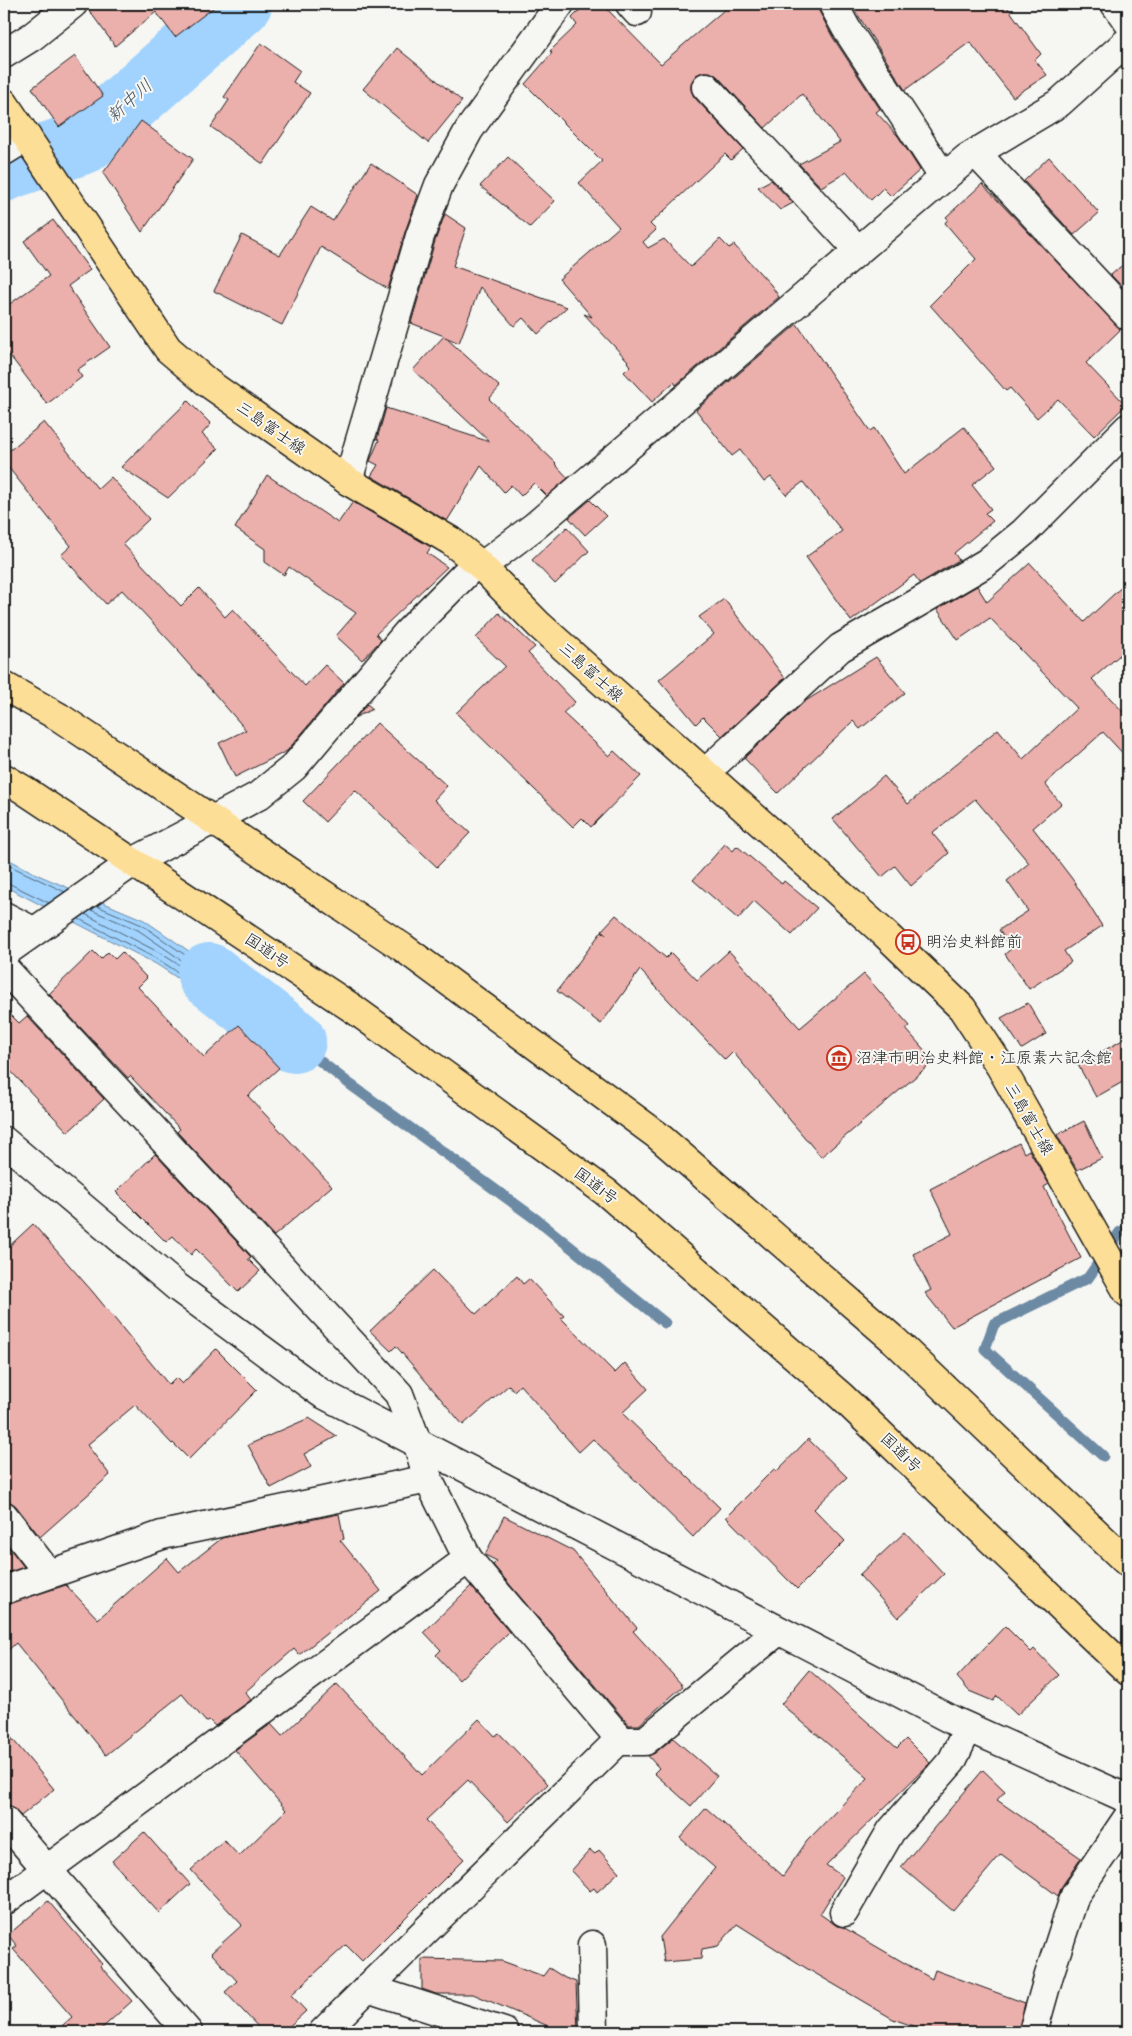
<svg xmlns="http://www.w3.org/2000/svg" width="1132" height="2036" font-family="'Architects Daughter','Klee One',sans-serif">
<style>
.water{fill:#a1d3fe;stroke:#6c8aa4}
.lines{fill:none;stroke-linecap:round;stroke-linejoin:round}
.shore{stroke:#516576;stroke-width:1}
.stream{stroke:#6c8aa4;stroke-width:11}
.river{stroke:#a1d3fe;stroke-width:64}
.building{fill:#ebafac;stroke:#1c1c1c}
.minor-casing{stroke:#1c1c1c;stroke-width:31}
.major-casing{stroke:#1c1c1c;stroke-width:31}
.highway-casing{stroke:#1c1c1c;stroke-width:31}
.minor{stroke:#f6f6f2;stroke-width:28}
.major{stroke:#fdde96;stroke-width:28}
.highway{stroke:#fdde96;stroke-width:28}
.labels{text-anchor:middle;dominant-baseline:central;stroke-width:4;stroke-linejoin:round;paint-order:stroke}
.street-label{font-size:16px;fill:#1c1c1c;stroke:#f6f6f2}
.poi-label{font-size:16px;fill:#1c1c1c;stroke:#f6f6f2;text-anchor:start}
.water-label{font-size:18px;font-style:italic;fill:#445360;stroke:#f6f6f2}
</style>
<rect width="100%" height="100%" fill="#f6f6f2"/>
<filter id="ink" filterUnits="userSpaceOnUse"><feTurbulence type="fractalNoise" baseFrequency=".02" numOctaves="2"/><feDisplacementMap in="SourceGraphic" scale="10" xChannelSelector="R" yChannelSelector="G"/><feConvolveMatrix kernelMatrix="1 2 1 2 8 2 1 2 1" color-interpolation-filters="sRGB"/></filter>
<g filter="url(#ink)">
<path class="water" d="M4 857 38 875 144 920 280 1014 278 1044 156 964 4 886Z"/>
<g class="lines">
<g class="shore">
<path d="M4 863 65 892"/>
<path d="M4 881 49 903"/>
<path d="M85 914 162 954 204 981H207L206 977 138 930 91 910"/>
<path d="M79 919 159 960 270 1032H274L273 1016 142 925 97 906"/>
</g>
<g class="stream">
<path d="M294 1041 351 1085 537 1220 665 1323"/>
<path d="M1103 1456 985 1349 994 1324 1088 1278 1120 1232 1128 1230"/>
</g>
<g class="river">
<path d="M4 170 10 167 84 142 240 4"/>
<path d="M209 975 294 1041"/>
</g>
</g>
<g class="building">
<path d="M88 4H218L175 37 156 12 115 46 88 9Z"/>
<path d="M586 4H602L661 64 731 4H817L819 11 832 36 880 109 876 112 898 136 920 170 891 196 883 188 871 200 847 172 821 187 799 164 840 142 802 94 765 128 717 76 710 72H703L696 75 691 83V90L694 97 743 149 731 160 725 154 650 224 656 230 643 242 648 248 664 239 691 267 720 239 729 248 734 245 771 285 779 297 676 385 674 382 652 402 624 372 630 366 627 362 628 361 584 314 592 317 559 279 619 227 579 183 602 161 525 84 552 53 550 51 577 25 572 18Z"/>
<path d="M851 4H1005L1041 54 1035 60 1047 75 1013 97 970 42 905 90Z"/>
<path d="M261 43 300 71 293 82 310 93 263 164 211 127 229 100 224 97Z"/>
<path d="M397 48 462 101 428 143 363 89Z"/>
<path d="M75 56 103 96 59 127 32 88Z"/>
<path d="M141 121 193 159 142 232 103 173Z"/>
<path d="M508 157 555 201 530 227 480 186Z"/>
<path d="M1049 157 1099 213 1074 235 1024 181Z"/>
<path d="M371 163 418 195 405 232 388 289 321 247 282 325 214 291 242 235 280 255 311 207 333 221Z"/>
<path d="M771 180 793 203 780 210 758 187Z"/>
<path d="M982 184 1121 329 1086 363 1126 405 1094 436 1058 399 1037 418 1010 388 1006 391 930 305 976 259 945 223 948 219 946 217Z"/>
<path d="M445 214 466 228 453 266 567 307 538 334 523 318 514 326 480 287 459 343 445 337 500 387 489 399 556 463 555 464 568 478 547 496 534 483 521 496 511 485 504 492 481 466 447 521 371 476 378 465 370 461 379 440 377 439 386 408 490 442 413 370 444 336 411 323 435 241Z"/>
<path d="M53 220 90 270 68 286 110 347 77 370 82 377 47 404 4 348V308L49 276 24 241Z"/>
<path d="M1128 260V293L1111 275Z"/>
<path d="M797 324 870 431 874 428 904 474 964 427 996 466 972 485 991 509 985 513 993 521 954 553 959 560 920 583 914 575 851 621 806 557 842 531 803 482 786 495 771 477 764 482 740 450 732 456 696 410Z"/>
<path d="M188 401 211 424 202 434 218 449 168 498 121 467Z"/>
<path d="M44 422 98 489 111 477 149 519 123 544 181 606 199 588 225 617 233 609 305 686 325 665 344 683 287 751 235 777 219 743 246 730 178 652 179 651 122 590 106 604 61 555 71 546 4 462V455Z"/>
<path d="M267 475 338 523 353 502 431 547 427 553 447 567 376 634 381 640 362 660 336 636 356 613 289 567 284 575 265 562V549L235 528Z"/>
<path d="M590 500 606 516 585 535 569 518Z"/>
<path d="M567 527 589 551 555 584 532 560Z"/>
<path d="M1030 563 1084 622 1128 581V648L1092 679 1128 717V759L1103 732 1045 784 1061 804 1033 828 1073 880 1102 926 1064 951 1071 962 1029 989 1005 954 1011 949 999 930 1028 911 1007 881 1029 863 975 799 932 833 949 853 911 886 895 866 882 877 833 819 884 776 908 804 998 729 1023 759 1077 708 990 618 958 640 937 609 977 586 987 602Z"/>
<path d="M724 599 785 678 722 736 703 717 696 724 659 680 714 634 699 617Z"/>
<path d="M499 613 535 647 528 653 575 702 563 713 609 756 614 751 641 776 591 827 582 818 573 827 456 713 505 666 476 638Z"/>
<path d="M876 657 905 693 860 729 853 721 778 793 744 758 804 702Z"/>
<path d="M367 704 373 709 356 717Z"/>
<path d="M377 723 447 786 434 800 470 833 437 867 355 790 325 822 303 801Z"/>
<path d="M725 844 733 851 737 846 782 884 784 881 817 908 792 935 754 901 738 919 693 880Z"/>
<path d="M616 915 666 958 671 953 697 980 729 951 800 1028 864 974 910 1026 906 1029 934 1061 821 1157 733 1052 725 1060 640 970 601 1024 557 991 602 931 606 935 602 930Z"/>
<path d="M93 951 101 959 108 952 115 959 122 952 147 978 138 987 204 1057 239 1025 279 1068 248 1096 332 1186 274 1236 177 1132 180 1129 130 1076 128 1078 49 994Z"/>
<path d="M1028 1003 1046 1034 1022 1049 1001 1018Z"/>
<path d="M4 1008 19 1023 27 1016 104 1099 68 1132 4 1064Z"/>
<path d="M1128 1037V1079L1096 1097 1078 1065Z"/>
<path d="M1084 1121 1102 1158 1077 1170 1057 1135Z"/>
<path d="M1019 1143 1024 1153 1029 1150 1049 1184 1044 1187 1081 1258 952 1327 925 1293 931 1290 913 1254 952 1234 930 1189Z"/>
<path d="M155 1154 251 1257 248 1259 260 1271 238 1292 196 1249 191 1255 173 1236 166 1242 116 1192Z"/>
<path d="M33 1224 92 1291 169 1385 176 1378 182 1384 216 1349 257 1390 189 1459 173 1443 172 1444 135 1405 87 1445 110 1475 40 1537 16 1506 10 1502 4 1501V1251Z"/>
<path d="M433 1270 476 1314 517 1276 523 1284 529 1279 564 1316 561 1318 615 1373 625 1363 648 1389 622 1413 720 1508 693 1537 593 1439 579 1452 520 1385 514 1391 509 1385 463 1425 396 1346 391 1351 370 1331Z"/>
<path d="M309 1418 337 1436 304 1454 311 1467 271 1488 248 1445Z"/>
<path d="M808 1439 847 1477 814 1509 845 1541 797 1589 726 1517 774 1469 777 1471Z"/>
<path d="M339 1514 344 1539 340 1540 381 1591 299 1655 294 1649 245 1692 251 1700 215 1726 209 1720 206 1722 182 1694 106 1755 16 1643 4 1654V1605L66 1585 98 1619 167 1558 179 1572 222 1538Z"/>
<path d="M504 1516 573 1551 637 1628 633 1631 683 1686 639 1725H629L493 1565 497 1561 485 1555Z"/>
<path d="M905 1532 944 1574 898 1618 859 1575Z"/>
<path d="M4 1541 24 1567 4 1574Z"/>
<path d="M471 1586 509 1632 459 1680 436 1655 441 1650 424 1632Z"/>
<path d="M1005 1626 1031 1652 1034 1649 1059 1675 1017 1715 997 1696 993 1701 969 1691 957 1677Z"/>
<path d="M809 1670 897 1748 906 1739 930 1763 826 1865 843 1877 820 1914 837 1926 843 1927 932 1979 935 1970 1025 2003 1018 2032H930L893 2019 806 1968 737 1924 718 1946 702 1949 701 1959 664 1962 660 1937 715 1868 680 1838 706 1808 783 1876 807 1841 868 1778 781 1704Z"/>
<path d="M337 1684 422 1775 479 1719 495 1736 499 1733 548 1784 508 1822 468 1780 426 1820 464 1859 362 1961 346 1945 291 1995 306 2011 283 2032H263L225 1992 237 1981 211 1953 242 1925 191 1870 224 1840 239 1856 286 1810 235 1750 271 1724 282 1736Z"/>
<path d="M4 1729 54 1789 21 1816 10 1805H4Z"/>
<path d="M673 1738 717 1776 691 1806 654 1773 659 1768 648 1756 655 1753Z"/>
<path d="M983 1770 1005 1791 997 1800 1081 1858 1062 1886 1058 1896 1001 1854 953 1911 901 1867Z"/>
<path d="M144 1832 190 1884 159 1913 112 1861Z"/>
<path d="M590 1850 595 1854 599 1850 619 1872 597 1892 594 1888 590 1891 571 1871Z"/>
<path d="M48 1901 102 1964 100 1966 132 2001 98 2032H55L72 2017 13 1949 17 1946 8 1935Z"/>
<path d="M422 1959 502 1961 543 1976 549 1968 565 1978 576 1982 578 2032H546L548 2026 473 1994H436L422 1989Z"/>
</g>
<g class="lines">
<defs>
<g id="minor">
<path d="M630 4 637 12"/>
<path d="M833 4 846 28 944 178"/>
<path d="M1115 4 1128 22"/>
<path d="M4 54 33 36 73 4"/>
<path d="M706 87 858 250"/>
<path d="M4 151 27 137"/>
<path d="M976 153 1128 316"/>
<path d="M348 481 420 236 439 185 469 130 560 4"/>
<path d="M482 566 535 526 967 158 1059 103 1128 41"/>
<path d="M705 773 840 648 986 563 1024 532 1128 428"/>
<path d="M4 916 33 931"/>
<path d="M4 953 133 862 258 796 294 767 407 633 477 562"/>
<path d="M4 968 399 1394 418 1445 428 1479 468 1559 620 1739 323 2032"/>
<path d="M4 1141 177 1287 321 1393 954 1721 1128 1799"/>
<path d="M4 1516 49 1574"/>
<path d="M4 1590 162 1535 428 1479"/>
<path d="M617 1741H645L778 1631"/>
<path d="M4 1820 188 2032"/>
<path d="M4 1901 468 1559"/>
<path d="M844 1912 891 1831 952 1761 968 1728"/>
<path d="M592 1945 594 2032"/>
<path d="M367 1988 504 2032"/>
<path d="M1033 2032 1049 1975 1075 1895 1128 1817"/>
</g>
<path id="major" d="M4 103 168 349 208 383 348 481 451 541 477 562 539 625 884 933 962 1008 1000 1066 1128 1293"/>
<g id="highway">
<path d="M4 686 59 717 402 947 657 1135 894 1340 1128 1563"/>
<path d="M4 778 24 790 355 1010 607 1193 841 1396 1128 1671"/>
</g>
</defs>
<use href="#minor" class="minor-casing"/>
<use href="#major" class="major-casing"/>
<use href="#highway" class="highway-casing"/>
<use href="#minor" class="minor"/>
<use href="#major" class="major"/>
<use href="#highway" class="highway"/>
</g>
</g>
<defs>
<symbol id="bus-ring" viewBox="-11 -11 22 22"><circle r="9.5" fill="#f6f6f2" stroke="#c8321e" stroke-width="1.5"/><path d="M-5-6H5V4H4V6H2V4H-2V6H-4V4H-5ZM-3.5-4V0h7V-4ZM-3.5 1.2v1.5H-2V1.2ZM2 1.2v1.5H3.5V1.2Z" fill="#c8321e"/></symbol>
<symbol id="museum-ring" viewBox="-11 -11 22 22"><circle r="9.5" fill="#f6f6f2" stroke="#c8321e" stroke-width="1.5"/><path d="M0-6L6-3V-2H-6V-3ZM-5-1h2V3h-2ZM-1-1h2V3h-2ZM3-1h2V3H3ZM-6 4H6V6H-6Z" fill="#c8321e"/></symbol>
</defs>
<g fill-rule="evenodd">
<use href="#bus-ring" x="894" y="928" width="28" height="28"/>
<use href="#museum-ring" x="825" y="1044" width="28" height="28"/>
</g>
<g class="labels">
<g class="street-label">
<text transform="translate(271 428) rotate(35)">三島富士線</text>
<text transform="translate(591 672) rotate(42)">三島富士線</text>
<text transform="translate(267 951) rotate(34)">国道1号</text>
<text transform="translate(1029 1119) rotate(60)">三島富士線</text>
<text transform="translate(596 1186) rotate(37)">国道1号</text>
<text transform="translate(901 1453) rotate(44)">国道1号</text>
</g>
<g class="poi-label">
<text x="926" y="942">明治史料館前</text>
<text x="856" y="1058">沼津市明治史料館・江原素六記念館</text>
</g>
<g class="water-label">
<text transform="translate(130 101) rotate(-42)">新中川</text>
</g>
</g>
<rect width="1132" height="2036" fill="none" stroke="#f6f6f2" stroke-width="20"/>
<rect x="10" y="10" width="1112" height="2016" fill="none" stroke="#1c1c1c" stroke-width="2" filter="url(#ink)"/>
</svg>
